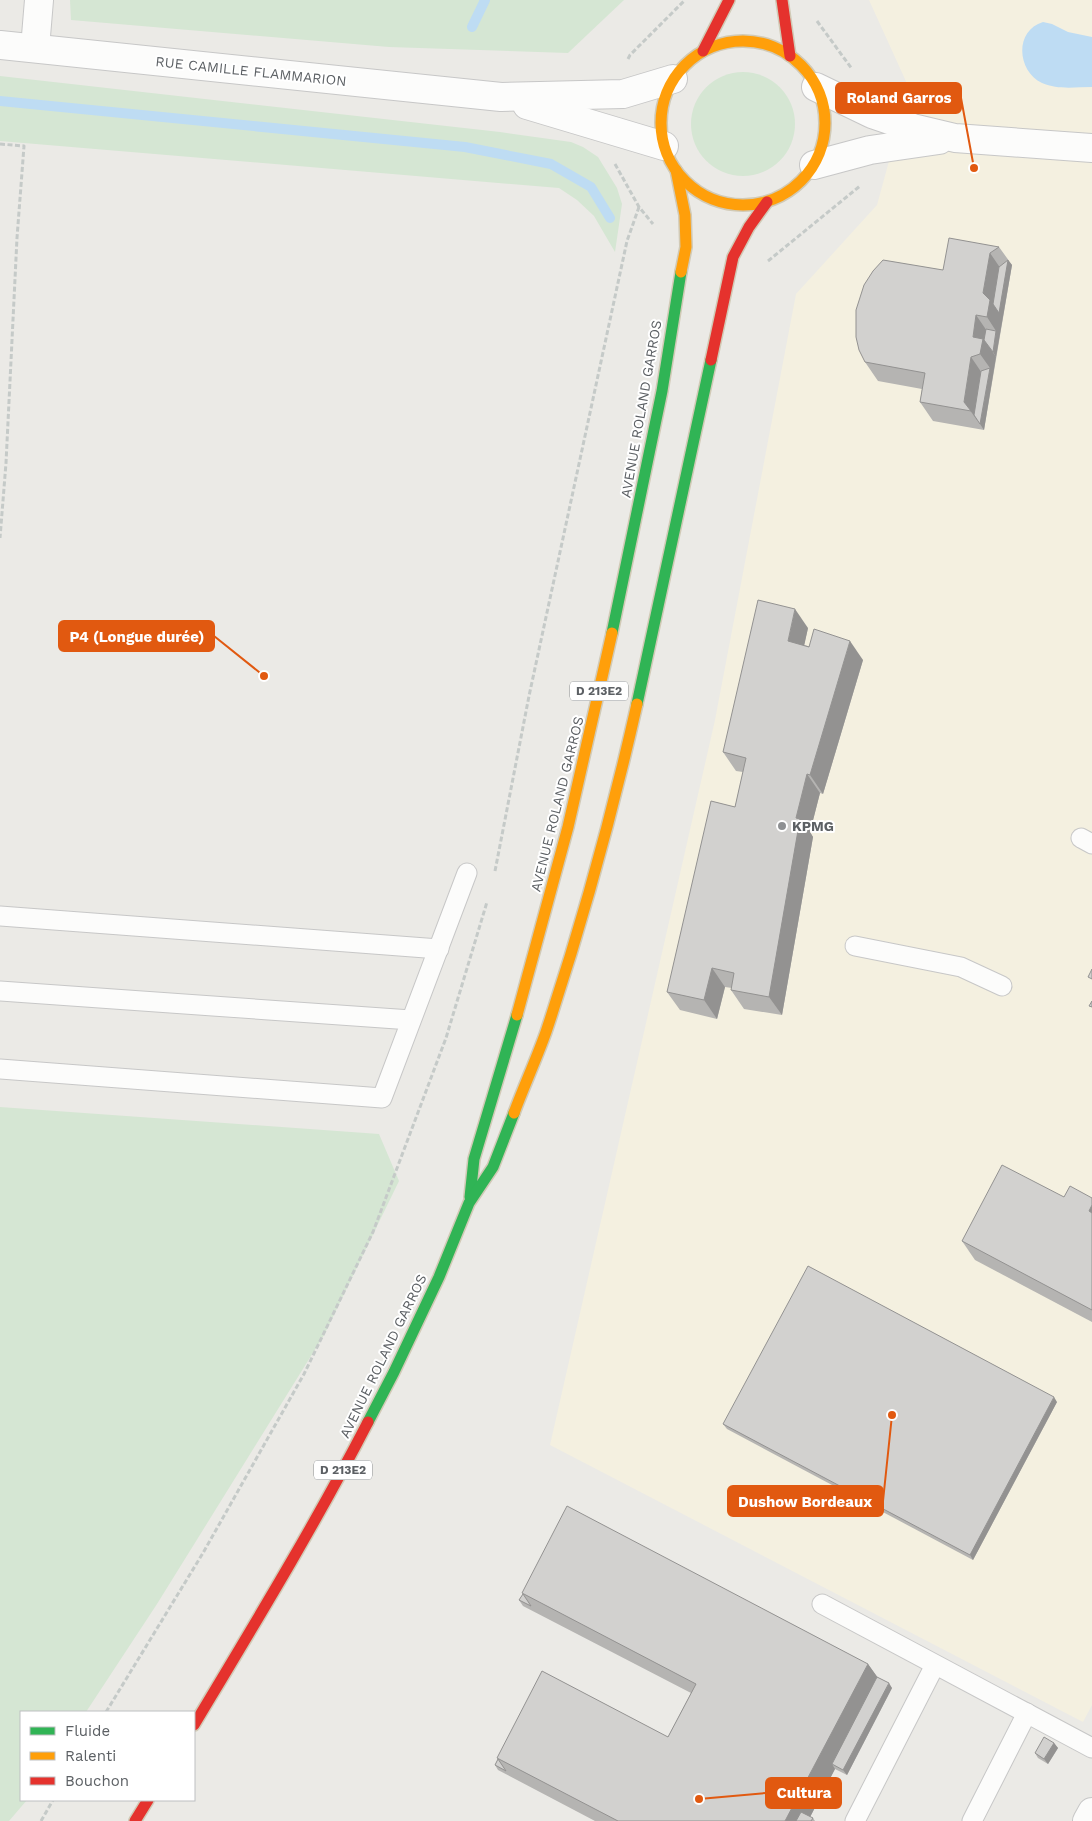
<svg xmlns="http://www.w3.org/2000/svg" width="1092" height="1821" font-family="'Work Sans',sans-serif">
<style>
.commercial{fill:#f4f0e0}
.green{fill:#d5e6d3}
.water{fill:#bedcf3}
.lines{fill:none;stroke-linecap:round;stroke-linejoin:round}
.stream{stroke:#bedcf3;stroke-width:10}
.lane-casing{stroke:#c7c7c7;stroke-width:21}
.street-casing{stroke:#c7c7c7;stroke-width:30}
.fast-casing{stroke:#d1cab6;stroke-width:14}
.slow-casing{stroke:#d1cab6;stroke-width:14}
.jam-casing{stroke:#d1cab6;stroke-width:14}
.path{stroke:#c5cac8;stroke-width:3;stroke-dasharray:5 2.5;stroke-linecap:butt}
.lane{stroke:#fcfcfb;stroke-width:19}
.street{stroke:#fcfcfb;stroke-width:28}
.fast{stroke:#30b455;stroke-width:11}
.slow{stroke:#ff9f0a;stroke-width:11}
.jam{stroke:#e5322d;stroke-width:11}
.wall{fill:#b5b4b2}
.shaded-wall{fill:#939291}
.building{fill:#d2d1cf;stroke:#939291}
.poi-dot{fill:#8e9092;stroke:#fff;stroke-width:2}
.labels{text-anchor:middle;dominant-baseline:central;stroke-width:4;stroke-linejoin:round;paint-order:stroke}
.shield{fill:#fff;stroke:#8d9092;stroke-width:1}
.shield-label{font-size:12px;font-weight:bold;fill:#5c6064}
.street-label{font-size:14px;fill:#5c6064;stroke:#fff}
.poi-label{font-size:14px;font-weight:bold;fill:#5c6064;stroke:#fff;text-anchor:start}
.leader{fill:none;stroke:#e15910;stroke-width:2}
.callout-dot{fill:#e15910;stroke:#fff;stroke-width:2}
.callout{fill:#e15910;stroke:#e15910;stroke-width:2}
.callout-label{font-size:15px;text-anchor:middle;font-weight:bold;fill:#fff}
</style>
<rect width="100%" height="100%" fill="#ebeae6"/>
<path class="commercial" d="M869 0H1092V1705L1083 1722 550 1445 715 720 796 294 877 205 909 88Z"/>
<g class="green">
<path d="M70 0H624L568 53 389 47 71 20Z"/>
<circle cx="743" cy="124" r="52"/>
<path d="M0 76 500 132 571 142 583 147 598 157 617 188 622 204 615 252 594 216 577 200 559 188 0 141Z"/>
<path d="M0 1107 379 1134 399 1181 324 1335 157 1604 86 1712H21V1800H27L9 1821H0Z"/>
</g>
<path class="water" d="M1043 22 1052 24 1068 32 1092 37V87C1075 87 1058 90 1042 83 1017 71 1014 31 1043 22Z"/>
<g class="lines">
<g class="stream">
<path d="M472 27 485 0"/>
<path d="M0 101 465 147 551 164 591 187 610 218"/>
</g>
<defs>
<g id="lane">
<path d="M1081 838 1092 844"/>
<path d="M0 916 439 949"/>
<path d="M855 946 961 967 1002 986"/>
<path d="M0 991 411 1020"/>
<path d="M0 1069 382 1098 467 873"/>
<path d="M822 1604 1092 1748"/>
<path d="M855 1821 935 1665"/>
<path d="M972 1821 1027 1713"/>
</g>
<g id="street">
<path d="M0 45 501 97 623 94 673 79"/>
<path d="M35 48 39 0"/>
<path d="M816 87 872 114 913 128 955 138 1092 148"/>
<path d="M527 105 664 146"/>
<path d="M814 165 870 150 939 140"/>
<path d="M1087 1821 1092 1812"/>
</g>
<g id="fast">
<path d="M612 633 662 391 681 272"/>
<path d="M637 704 711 360"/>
<path d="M470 1197 474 1159 517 1015"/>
<path d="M368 1422 394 1372 439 1277 469 1203 493 1167 514 1113"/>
</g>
<g id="slow">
<circle cx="743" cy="123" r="82"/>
<path d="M676 170 685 215 686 247 681 272"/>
<path d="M517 1015 568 827 612 633"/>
<path d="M514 1113C524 1086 536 1060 546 1032 582 924 612 815 637 704"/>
</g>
<g id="jam">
<path d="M782 0 790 56"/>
<path d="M703 51 729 0"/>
<path d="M711 360 733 257 749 227 767 202"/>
<path d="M194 1725C254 1625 315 1525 368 1422"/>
<path d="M135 1821 148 1800"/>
</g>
</defs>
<use href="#lane" class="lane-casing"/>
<use href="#street" class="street-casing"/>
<use href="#fast" class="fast-casing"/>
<use href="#slow" class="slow-casing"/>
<use href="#jam" class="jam-casing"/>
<g class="path">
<path d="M817 21 852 69"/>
<path d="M628 59 630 55 685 0"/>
<path d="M0 144 24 146 17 238 6 463 0 538"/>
<path d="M615 164 639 207 653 224"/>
<path d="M768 261 860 186"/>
<path d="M495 871 529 696 627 241 639 207"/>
<path d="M106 1712 203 1553 304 1374 373 1232 446 1038 487 902"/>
<path d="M41 1821 53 1800"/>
</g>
<use href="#lane" class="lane"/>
<use href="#street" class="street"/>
<use href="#fast" class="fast"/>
<use href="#slow" class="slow"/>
<use href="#jam" class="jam"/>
</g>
<g class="wall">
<path d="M999 247 1012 265 984 430 933 421 920 402 922 389 878 381 865 362 943 270Z"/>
<path d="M808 628 804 645 863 660 823 794 820 793 810 832 813 837 782 1015 744 1009 731 990 732 988 725 987 717 1019 680 1010 667 992 735 807 743 772 736 771 723 752Z"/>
<path d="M1064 1197 1092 1198V1322L975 1260 962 1241Z"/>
<path d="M1057 1402 973 1560 727 1429 723 1424Z"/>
<path d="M522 1593 868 1664 877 1677 892 1688 847 1775 835 1769 810 1817 813 1818 815 1821H595L498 1770 495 1765 498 1759 497 1758 668 1737 691 1693 523 1606 519 1600 523 1594Z"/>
<path d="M1054 1743 1058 1748 1048 1764 1038 1758 1035 1753Z"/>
</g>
<g class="shaded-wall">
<path d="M990 253 1003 272 1008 260 1012 265 996 357 993 352 996 331 987 317 983 293Z"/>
<path d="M976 315 989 334 988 345 996 357 984 430 980 424 990 368 980 354 973 337Z"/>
<path d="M971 357 984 376 977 420 964 402Z"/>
<path d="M795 609 808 628 801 660 788 641Z"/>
<path d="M850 641 863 660 823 794 810 775Z"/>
<path d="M807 774 820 793 810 832 813 837 782 1015 769 997 796 818Z"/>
<path d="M712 968 725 987 717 1019 704 1000Z"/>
<path d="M1092 1205V1216L1089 1211Z"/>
<path d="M1054 1397 1057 1402 973 1560 970 1555Z"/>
<path d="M868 1664 881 1682 832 1764 835 1769 808 1821H785Z"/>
<path d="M889 1683 892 1688 847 1775 843 1770Z"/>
<path d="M1054 1743 1058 1748 1048 1764 1044 1759Z"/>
</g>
<g class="building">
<path d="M949 238 999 247 990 253 983 293 990 300 987 317 976 315 973 337 983 339 980 354 971 357 964 402 971 411 920 402 925 373 865 362 859 350 856 337V310L864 285 873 271 883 260 943 270Z"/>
<path d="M1008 260 999 313 993 304 999 267Z"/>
<path d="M986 329 996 331 993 352 984 340Z"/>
<path d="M990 368 980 424 974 415 981 371Z"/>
<path d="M758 600 795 609 788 641 809 647 814 629 850 641 810 775 807 774 796 818 800 819 769 997 731 990 734 973 712 968 704 1000 667 992 711 801 735 807 746 758 723 752Z"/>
<path d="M1092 969V979L1088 977Z"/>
<path d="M1092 1001V1007L1089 1006Z"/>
<path d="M1002 1165 1064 1197 1070 1186 1092 1198V1205L1089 1211 1092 1213V1310L962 1241Z"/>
<path d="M808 1266 1054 1397 970 1555 723 1424Z"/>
<path d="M567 1506 868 1664 785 1821H618L497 1758 542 1671 668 1737 696 1684 522 1593Z"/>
<path d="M523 1594 531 1606 519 1600Z"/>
<path d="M877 1677 889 1683 843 1770 832 1764Z"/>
<path d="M1044 1737 1054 1743 1044 1759 1035 1753Z"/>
<path d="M498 1759 506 1771 495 1765Z"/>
<path d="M801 1812 813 1818 811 1821H796Z"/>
</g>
<circle class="poi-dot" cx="782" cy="826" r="5"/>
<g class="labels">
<g class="shield">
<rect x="570" y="681.5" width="58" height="19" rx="4"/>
<rect x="314" y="1460.5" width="58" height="19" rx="4"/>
</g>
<g class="shield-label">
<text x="599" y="691">D 213E2</text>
<text x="343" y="1470">D 213E2</text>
</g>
<g class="street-label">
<text transform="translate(251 71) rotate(6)">RUE CAMILLE FLAMMARION</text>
<text transform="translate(641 409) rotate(-80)">AVENUE ROLAND GARROS</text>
<text transform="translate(557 804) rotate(-76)">AVENUE ROLAND GARROS</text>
<text transform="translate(383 1356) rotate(-64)">AVENUE ROLAND GARROS</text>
</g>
<g class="poi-label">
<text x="792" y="826">KPMG</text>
</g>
</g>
<path class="leader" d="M974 168L961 98M264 676L214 636M892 1415L883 1501M699 1799L766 1793"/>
<g class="callout-dot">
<circle cx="974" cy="168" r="5"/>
<circle cx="264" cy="676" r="5"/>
<circle cx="892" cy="1415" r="5"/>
<circle cx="699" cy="1799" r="5"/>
</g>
<g class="callout">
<rect x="836" y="83" width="125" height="30" rx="5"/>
<rect x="59" y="621" width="155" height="30" rx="5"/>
<rect x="728" y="1486" width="155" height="30" rx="5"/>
<rect x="766" y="1778" width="75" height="30" rx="5"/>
</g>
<g class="callout-label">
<text x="899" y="103">Roland Garros</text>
<text x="137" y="642">P4 (Longue durée)</text>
<text x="805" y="1507">Dushow Bordeaux</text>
<text x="804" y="1798">Cultura</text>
</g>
<rect x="20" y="1711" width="175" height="90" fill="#ffffff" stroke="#bebfc1"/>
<rect x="30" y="1727" width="25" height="8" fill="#30b455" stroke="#bebfc1"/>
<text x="65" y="1736" font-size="15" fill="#5c6064">Fluide</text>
<rect x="30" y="1752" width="25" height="8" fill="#ff9f0a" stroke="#bebfc1"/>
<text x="65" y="1761" font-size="15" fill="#5c6064">Ralenti</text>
<rect x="30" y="1777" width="25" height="8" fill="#e5322d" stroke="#bebfc1"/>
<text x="65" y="1786" font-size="15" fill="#5c6064">Bouchon</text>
</svg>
